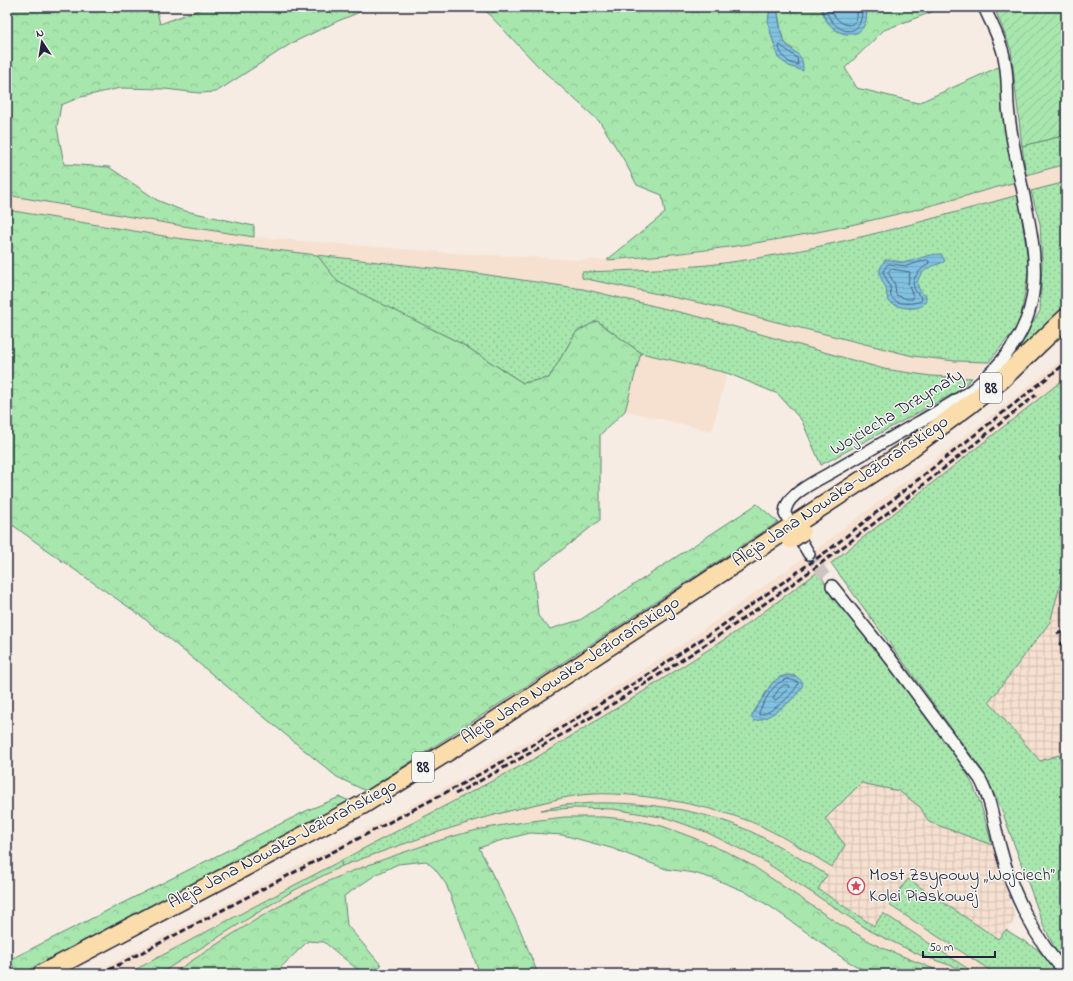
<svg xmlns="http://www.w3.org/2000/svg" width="1073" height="981" font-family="'Indie Flower',sans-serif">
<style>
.built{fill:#f6e0d0}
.industrial{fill:url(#industrial-grid)}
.grass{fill:url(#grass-dots);stroke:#648474;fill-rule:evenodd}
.forest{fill:url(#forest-crowns);stroke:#648474}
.garden{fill:url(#garden-furrows);stroke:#648474}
.water{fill:url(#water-rules);stroke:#5b829f}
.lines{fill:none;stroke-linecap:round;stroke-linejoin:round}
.shore{stroke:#48627d;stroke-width:1}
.minor-tunnel{stroke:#ccc4c1;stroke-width:11;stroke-dasharray:11 5.5;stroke-linecap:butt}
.minor-casing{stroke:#22223b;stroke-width:14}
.primary-casing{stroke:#22223b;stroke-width:21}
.minor{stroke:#f6f6f2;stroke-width:11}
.primary{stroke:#faddab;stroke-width:18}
.rail{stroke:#22223b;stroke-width:3;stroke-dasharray:6 3;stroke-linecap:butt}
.primary-bridge-casing{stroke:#22223b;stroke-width:21;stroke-linecap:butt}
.primary-bridge{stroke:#faddab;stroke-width:18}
.labels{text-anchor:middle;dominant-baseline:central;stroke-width:3;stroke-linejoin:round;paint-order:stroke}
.shield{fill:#f6f6f2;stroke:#626272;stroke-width:1}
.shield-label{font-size:17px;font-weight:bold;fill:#22223b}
.street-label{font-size:18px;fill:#22223b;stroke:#f6f6f2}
.poi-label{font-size:18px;fill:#22223b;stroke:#f6f6f2;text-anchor:start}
</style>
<defs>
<pattern id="industrial-grid" width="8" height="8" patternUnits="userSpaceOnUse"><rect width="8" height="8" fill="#f6e0d0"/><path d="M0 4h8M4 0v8" fill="none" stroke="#d3c0b4"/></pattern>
<pattern id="grass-dots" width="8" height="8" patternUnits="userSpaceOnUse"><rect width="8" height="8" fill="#a7e6ad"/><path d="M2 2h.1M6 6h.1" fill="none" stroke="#8fc596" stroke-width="1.8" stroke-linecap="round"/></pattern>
<pattern id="forest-crowns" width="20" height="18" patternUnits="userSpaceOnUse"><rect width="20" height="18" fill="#a7e6ad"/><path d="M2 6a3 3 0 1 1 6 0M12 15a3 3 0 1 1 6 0" fill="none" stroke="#8fc596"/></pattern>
<pattern id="garden-furrows" width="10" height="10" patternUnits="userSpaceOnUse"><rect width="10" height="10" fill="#a7e6ad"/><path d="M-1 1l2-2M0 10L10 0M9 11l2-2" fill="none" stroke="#8fc596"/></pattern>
<pattern id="water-rules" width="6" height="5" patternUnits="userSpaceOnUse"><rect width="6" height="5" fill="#81c2e1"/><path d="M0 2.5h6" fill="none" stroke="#6fa6c2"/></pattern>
</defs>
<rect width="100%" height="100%" fill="#f6ece3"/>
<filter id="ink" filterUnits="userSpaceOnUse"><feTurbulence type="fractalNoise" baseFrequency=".025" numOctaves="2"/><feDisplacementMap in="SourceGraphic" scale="8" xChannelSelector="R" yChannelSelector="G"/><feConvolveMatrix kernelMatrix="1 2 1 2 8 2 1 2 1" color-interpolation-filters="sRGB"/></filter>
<g filter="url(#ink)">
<g class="built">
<path d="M1066 164V182L1031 191 1026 175Z"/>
<path d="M1016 182 1018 195 944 215 833 243 769 256 709 265 638 270 582 272V278L705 304 913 356 955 361 989 362 972 378 931 376 884 369 700 317 583 289 475 273 176 238 7 210V195L177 225 254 237 452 253 581 260H607L706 251 767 241 882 218Z"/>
<path d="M641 353 727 373 712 431 626 411Z"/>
<path d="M1066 356V379L831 563 739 630 630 700 534 759 127 974H92L465 777 565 719 680 646 822 545 1000 409Z"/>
<path d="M592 794 623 795 665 799 700 807 732 816 761 826 793 844 832 867 827 875 757 834 730 823 699 814 665 807 623 803 545 810 575 808 613 809 667 818 706 832 762 860 920 955 974 974H946L878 946 839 924 753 866 727 852 694 838 633 820 604 817H565L523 822 486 829 443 840 395 855 345 874 312 889 275 909 217 945 172 974H159L291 892 342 866 393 847 506 811 563 798Z"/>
<path d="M889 905 996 974H976L883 913Z"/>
</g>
<g class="industrial">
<path d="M1066 564V776L1059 755 1040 761 989 702 1050 622Z"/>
<path d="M861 783 899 791 920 807 929 822 992 845 1016 919 998 939 908 879 874 926 818 888 836 860 825 819Z"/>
</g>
<g class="grass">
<path d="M1066 135V164L1026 175 1022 146Z"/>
<path d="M1066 182V307L1005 367 1040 311 1042 263 1040 224 1031 191Z"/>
<path d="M1018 195 1029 266 1020 323 989 362 955 361 913 356 705 304 582 278V272C624 271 666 269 708 265 813 253 917 223 1018 195Z"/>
<path d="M317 255 475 273 583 289 700 317 884 369 931 376 972 378 958 391 821 465 802 421 778 394 727 373 641 353 597 321 576 332 549 378 523 383 462 344 337 282Z"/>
<path d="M1064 379H1066V564L1050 622 989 702 1040 761 1059 755 1066 776V964L1055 949 1043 924 1001 808 984 773 831 563Z"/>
<path d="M819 571 833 599 836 597 960 761 973 785 981 805 992 845 929 822 920 807 899 791 861 783 825 819 845 845 832 867C809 853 786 838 761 826 715 806 642 792 592 794 571 795 550 801 529 806 466 821 403 844 342 866L340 861 534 759 630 700 739 630ZM788 675 795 676 792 699 770 715H752L772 683 780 677Z"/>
<path d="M594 803C649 802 708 810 758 835 782 847 804 861 827 875L818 889 874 926 883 913 976 974 920 955 872 932 762 860 706 832 667 818 613 809 575 808 541 810 564 805Z"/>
<path d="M908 879 998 939 1006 930 1037 949 1060 974H996L889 905Z"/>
</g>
<g class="forest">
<path d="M7 7H156L160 24 206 7H372L338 21 292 43 216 92 199 93 165 89 120 88 81 97 61 105 57 127 64 164 109 167 157 200 181 210 254 226V237L177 225 7 195V73L11 70 12 61 7 55Z"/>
<path d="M482 7H770L768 23 778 58 793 49 785 43 782 35 777 7H821L827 21 833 28 867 15 866 7H945L884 30 845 68 857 88 918 103 1003 65C1003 104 1007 144 1016 182 971 194 926 208 881 218 791 240 700 253 607 260L665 213 662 195 637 185 624 160 600 122 539 67Z"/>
<path d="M7 210 176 238 317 255 338 282 462 344 523 383 549 378 576 332 597 321 641 353 625 411 600 435V520L534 572 538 616 550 629 580 620 757 504 778 522 366 791 337 777 140 615 62 561 7 521Z"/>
<path d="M340 797 350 801 22 974H7V961L308 810Z"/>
<path d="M565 817H604L633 820 662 826 694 838 727 852 753 866 839 924 878 946 946 974H872L847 961 771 907 744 891 717 880 694 873 666 869 611 848 563 835 530 833 499 841 479 848 519 927 538 974H480L446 884 435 869 426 861 398 864 377 874 344 896 347 925 381 965 376 974H363L324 942 308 941 274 974H172C217 944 263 913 312 889 335 877 358 869 382 860 416 848 452 835 487 828 513 823 539 820 565 817Z"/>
<path d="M340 861 342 866 291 892 159 974H127Z"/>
</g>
<path class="garden" d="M994 7H1066V135L1022 146 1017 103 1011 50Z"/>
<g class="water">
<path d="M770 7H777C779 18 779 31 784 41 791 54 804 50 803 71L789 66 778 58 768 23Z"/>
<path d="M821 7H866C872 45 829 42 821 7Z"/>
<path d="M941 254 945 261C941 264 936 264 931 267 918 273 911 286 926 296 928 313 900 309 891 303 885 299 888 291 885 286 879 275 877 271 885 260 892 259 900 263 907 262 919 259 929 254 941 254Z"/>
<path d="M788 675C794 676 799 677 803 683 801 697 767 721 754 721L752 719V715L772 683 780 677Z"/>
</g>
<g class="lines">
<g class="shore">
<path d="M825 7C831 33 864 44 862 7"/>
<path d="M830 7C834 17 839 24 850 25 859 22 857 15 857 7"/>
<path d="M780 45 797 58 798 65C788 64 781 56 779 47Z"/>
<path d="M927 260 929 261V263C916 273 905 284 922 298L921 301C914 304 895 306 891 296 890 293 891 290 890 287 888 281 885 277 883 272L887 265 889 264 906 266Z"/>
<path d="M891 269 910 272 908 284 913 296V299H907L896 295 895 285 888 272Z"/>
<path d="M788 679 798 682V684C793 695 771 714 759 715V712C766 700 772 682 788 679Z"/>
<path d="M784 685H789L790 687 776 700H774L773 698 779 689Z"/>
</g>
<path class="minor-tunnel" d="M809 554 832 586"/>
<defs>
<g id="minor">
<path d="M809 554 785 514C785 506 789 500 795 495 807 484 824 477 839 468 865 453 892 437 919 422 938 411 957 401 974 388 1001 365 1026 335 1032 299 1041 253 1023 198 1015 153 1012 137 1009 121 1008 105 1007 90 1008 73 1004 57 1001 40 991 23 984 7"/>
<path d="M832 586 890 658 980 779C992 801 994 826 1001 850 1012 893 1036 941 1066 973"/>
</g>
<g id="primary">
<path d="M795 524 908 450 969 405 1002 379 1066 318"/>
<path d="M42 974 362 805 463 742 786 530"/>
</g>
</defs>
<use href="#minor" class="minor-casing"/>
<use href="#primary" class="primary-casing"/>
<use href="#minor" class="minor"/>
<use href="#primary" class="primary"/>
<g class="rail">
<path d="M1057 634 1066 630"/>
<path d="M1059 645 1066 641"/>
<path d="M1061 651 1066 649"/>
<path d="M455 794C573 732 687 660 795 582 878 523 956 458 1036 395"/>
<path d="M101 974 460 785 536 743 646 676 720 627 830 549 1066 363"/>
</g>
<defs>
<path id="primary-bridge" d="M791 539 801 532"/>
</defs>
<use href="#primary-bridge" class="primary-bridge-casing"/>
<use href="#primary-bridge" class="primary-bridge"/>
</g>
</g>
<defs>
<symbol id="sight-ring" viewBox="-11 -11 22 22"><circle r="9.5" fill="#f6f6f2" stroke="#d1495b" stroke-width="1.5"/><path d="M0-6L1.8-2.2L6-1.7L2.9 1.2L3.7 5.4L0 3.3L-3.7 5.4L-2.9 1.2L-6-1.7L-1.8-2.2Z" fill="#d1495b"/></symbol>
</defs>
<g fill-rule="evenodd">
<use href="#sight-ring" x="846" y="876" width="20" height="20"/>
</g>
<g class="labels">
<g class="shield">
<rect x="980" y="373" width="22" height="30" rx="3"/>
<rect x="412" y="752" width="22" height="30" rx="3"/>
</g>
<g class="shield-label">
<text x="991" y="388">88</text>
<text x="423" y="767">88</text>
</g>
<g class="street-label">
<text transform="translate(897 413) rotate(-31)">Wojciecha Drzymały</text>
<text transform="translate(841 492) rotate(-34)">Aleja Jana Nowaka-Jeziorańskiego</text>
<text transform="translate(571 671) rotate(-33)">Aleja Jana Nowaka-Jeziorańskiego</text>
<text transform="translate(283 845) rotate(-28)">Aleja Jana Nowaka-Jeziorańskiego</text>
</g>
<g class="poi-label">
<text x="869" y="876">Most Zsypowy „Wojciech”<tspan x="869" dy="21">Kolei Piaskowej</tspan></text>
</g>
</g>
<rect width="1073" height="981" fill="none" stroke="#f6f6f2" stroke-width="24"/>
<rect x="12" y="12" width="1049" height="957" fill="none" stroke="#22223b" stroke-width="1.5" filter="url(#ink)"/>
<g transform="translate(42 42) rotate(348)" stroke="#f6f6f2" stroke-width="3" paint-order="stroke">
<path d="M0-3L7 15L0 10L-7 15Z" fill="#22223b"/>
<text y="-6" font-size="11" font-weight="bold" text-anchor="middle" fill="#22223b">N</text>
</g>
<path d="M923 951v6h72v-6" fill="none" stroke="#22223b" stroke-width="2"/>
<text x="929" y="951" font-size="12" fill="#22223b" stroke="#f6f6f2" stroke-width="3" paint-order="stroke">50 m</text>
</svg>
